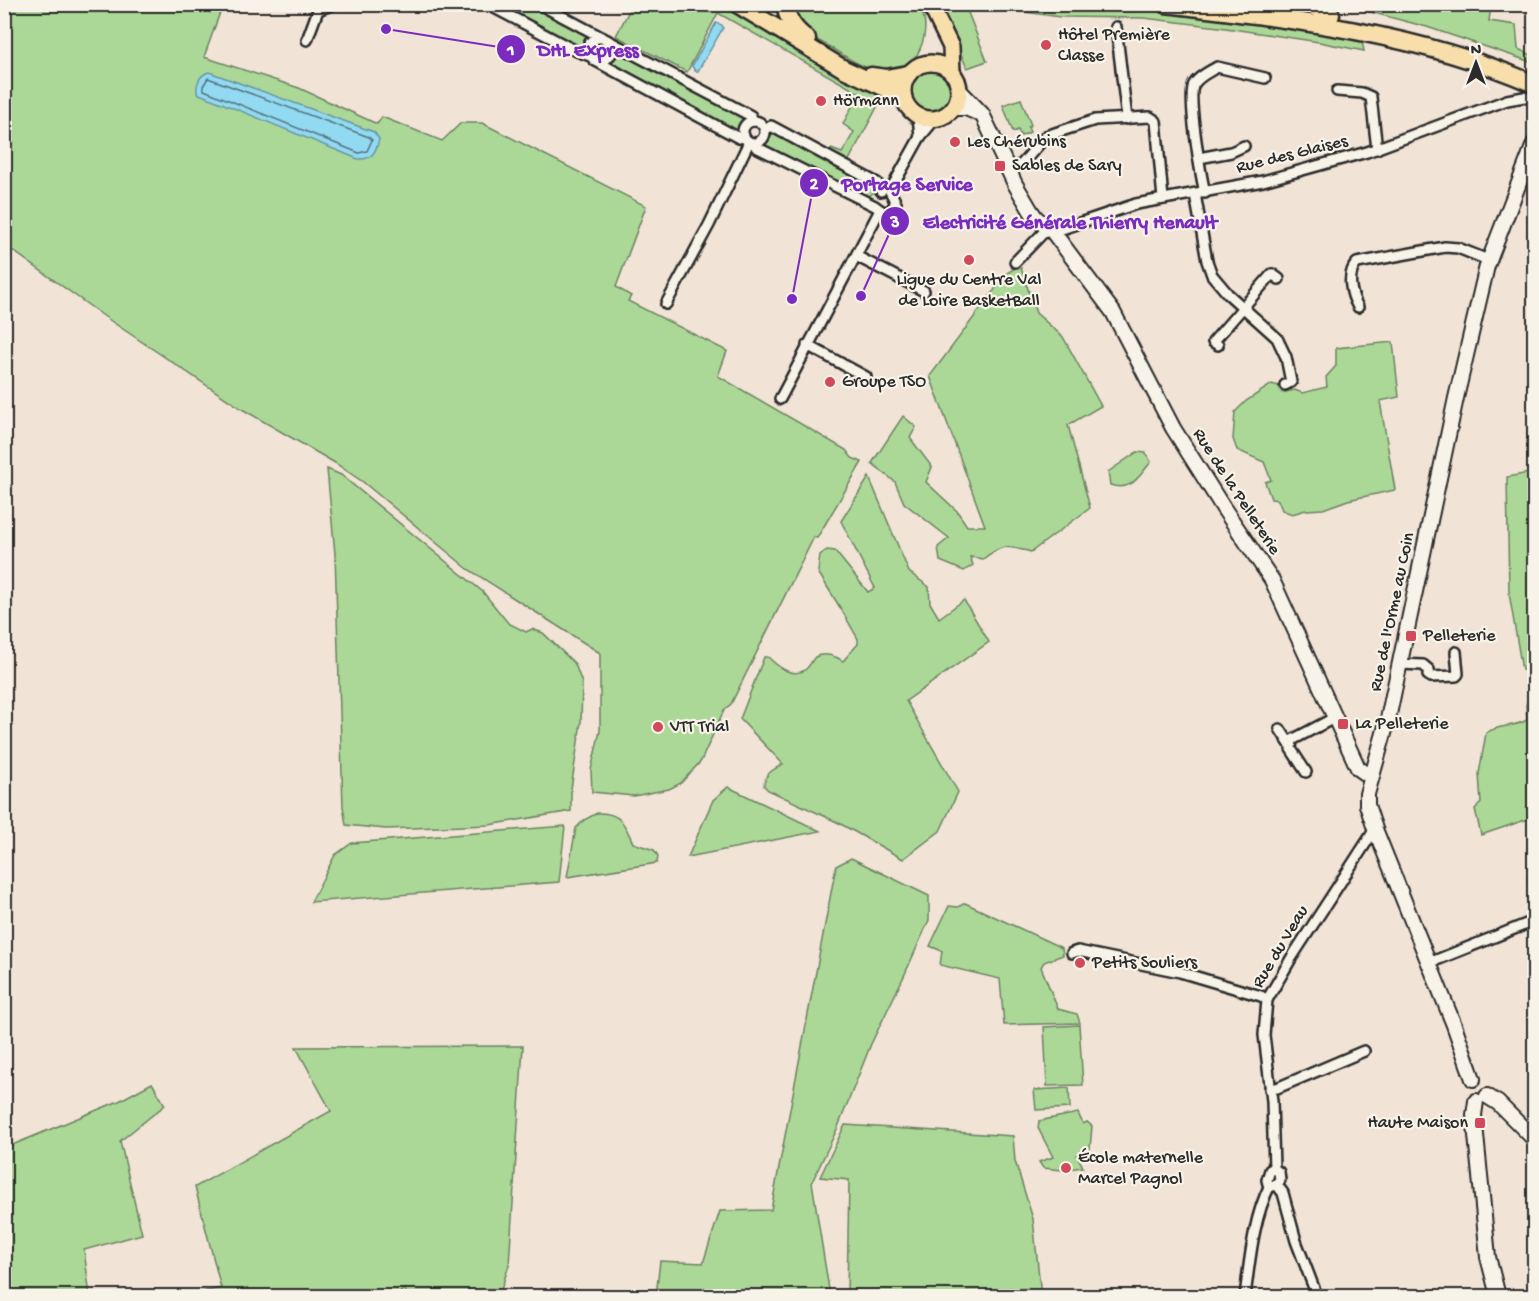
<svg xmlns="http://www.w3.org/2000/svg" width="1539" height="1301" font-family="'Gochi Hand',sans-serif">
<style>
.green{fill:#abd897;stroke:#6b8261;stroke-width:1.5}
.water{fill:#91daf2;stroke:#6894a2;stroke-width:1.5}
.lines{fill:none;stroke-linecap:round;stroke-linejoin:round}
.shore{stroke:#54717b;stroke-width:1.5}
.street-casing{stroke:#2b2b2b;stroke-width:14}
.secondary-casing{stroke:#2b2b2b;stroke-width:18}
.primary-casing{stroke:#2b2b2b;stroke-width:20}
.highway-casing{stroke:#2b2b2b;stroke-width:21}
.street{stroke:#f7f3e8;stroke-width:9}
.secondary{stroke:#f7f3e8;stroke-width:14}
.primary{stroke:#f8deab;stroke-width:15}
.highway{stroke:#f8deab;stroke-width:16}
.poi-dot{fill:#d1495b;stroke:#f7f3e8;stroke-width:2}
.labels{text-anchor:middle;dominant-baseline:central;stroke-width:4.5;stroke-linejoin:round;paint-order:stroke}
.poi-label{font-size:18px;fill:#2b2b2b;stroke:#f7f3e8;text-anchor:start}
.street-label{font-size:18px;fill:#2b2b2b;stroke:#f7f3e8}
.leader{fill:none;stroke:#7b2cbf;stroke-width:2}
.callout-dot{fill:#7b2cbf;stroke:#f7f3e8;stroke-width:2}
.mark-label{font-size:18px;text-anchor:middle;font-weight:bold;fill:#fff}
.callout-label{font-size:20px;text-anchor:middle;font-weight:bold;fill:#7b2cbf;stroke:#f7f3e8;stroke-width:4.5;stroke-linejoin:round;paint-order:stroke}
</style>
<rect width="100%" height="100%" fill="#f1e3d6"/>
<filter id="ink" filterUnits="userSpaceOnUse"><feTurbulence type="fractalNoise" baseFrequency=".0167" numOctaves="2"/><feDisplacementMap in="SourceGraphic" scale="12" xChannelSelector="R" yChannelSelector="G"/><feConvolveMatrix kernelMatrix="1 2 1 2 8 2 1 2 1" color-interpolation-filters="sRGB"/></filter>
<g filter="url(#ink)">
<g class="green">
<path d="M5 5H220L222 7 204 57 299 88 377 124 382 117 442 141 461 123H482L646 206 616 287 631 296 628 301 727 351 718 376 846 450 852 458 862 462 817 538 814 537 731 704 724 710 701 761 681 783 669 789 634 796 592 792 591 770 600 731V653L468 569 363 482 335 463 242 409 105 317 5 245Z"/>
<path d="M494 5H537L597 36 586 52 552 36 544 27 514 12 511 14Z"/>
<path d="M632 5H722L810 56 884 94 848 162 829 153 831 149 842 153 854 132 843 124 859 93 718 13 687 72 616 36Z"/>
<path d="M792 5H920C926 20 927 33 920 49 900 94 858 64 830 47 822 42 809 37 803 30 797 24 795 12 792 5Z"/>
<path d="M940 5H965L987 61 967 68Z"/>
<path d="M976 5H1102L1191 14 1361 37 1364 51 1319 42 1219 27 1144 18 1060 17Z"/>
<path d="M1344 5H1491L1489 21 1516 25 1518 49 1534 56V63L1427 27Z"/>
<path d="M616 46 750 117 742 123 740 135 608 63 613 60Z"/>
<circle cx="930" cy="91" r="23"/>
<path d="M1021 99 1031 125 1028 127 1030 132 1021 136 1018 130 1013 132 1003 105Z"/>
<path d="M776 133 873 184V193L866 199 769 150 764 145 768 135Z"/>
<path d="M1015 268H1021L1036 313 1063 337 1101 406 1068 425 1090 508 1031 552C1007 546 1003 543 983 559L970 557 973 565 964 571 940 561 938 547 949 538 904 503 895 482 872 463 903 416 916 427 910 438 932 467 926 482 957 511 967 526H985L930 376 1007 273Z"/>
<path d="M1393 342 1399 397 1380 401 1395 490 1348 500 1323 509 1306 510 1292 514 1282 510 1278 500 1271 499 1265 482 1271 480 1264 462 1237 450 1233 439 1235 412 1246 401 1272 384 1279 386 1282 393 1295 390 1302 393 1327 387 1326 377 1336 366V348Z"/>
<path d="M1137 452 1146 453 1151 462C1138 477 1132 492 1110 485L1108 472Z"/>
<path d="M327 469 341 475 483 592 508 623 526 632 532 629 543 633 575 664 582 683 581 722 571 789V811L489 825 386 829 346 825 343 806 335 554Z"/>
<path d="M1534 472V672L1522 670 1509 593 1507 477Z"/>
<path d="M869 477 909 572 929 587 930 603 939 618 964 600 989 642 906 701 958 792 940 831 903 859 839 823 768 790 764 786C764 773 773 770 783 764L740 719 764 657H768C777 666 793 679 806 669 810 666 812 660 815 657 824 652 836 656 843 661L858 644V639L841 609 818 572 820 555 827 550 835 551 868 592 875 588 841 521Z"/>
<path d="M1534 696V817L1481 835 1475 809 1481 803 1479 774 1486 733C1498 724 1514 728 1527 720L1526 705 1529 697Z"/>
<path d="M728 787 820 831 688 857 713 800Z"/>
<path d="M597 813C620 812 625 824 633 843L654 850 658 856 657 863 567 877 576 828 584 820Z"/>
<path d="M565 826 559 882 311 902 335 855 352 843Z"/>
<path d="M851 858 929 896V920L904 976 871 1044 838 1127 812 1182 830 1296H656L660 1261 703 1263 720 1211 771 1210 836 866Z"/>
<path d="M965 903 1062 948 1063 955 1044 962 1041 967 1058 1009 1077 1014 1080 1023 1004 1025 1000 979 940 965 942 951 930 946 949 906 958 907Z"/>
<path d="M1079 1025 1083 1085 1047 1086 1044 1027Z"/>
<path d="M523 1046 509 1265 499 1296H407L405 1289 400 1292 401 1296H183L221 1288 195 1187 331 1111 296 1047Z"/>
<path d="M152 1083 165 1105 120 1141 142 1234 84 1250 90 1296H5V1148L119 1101Z"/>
<path d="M1069 1088 1070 1108 1036 1110 1034 1090Z"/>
<path d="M1078 1113 1083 1124 1087 1122 1092 1126 1090 1149 1077 1155 1083 1167 1062 1170 1043 1168 1039 1162 1053 1157 1038 1128 1039 1121Z"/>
<path d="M845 1125 1013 1136 1015 1161 1033 1219 1041 1296H847L849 1180 820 1177Z"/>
</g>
<g class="water">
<path d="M716 23 722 25 723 28 698 71H695L692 66Z"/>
<path d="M209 72 374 132 379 139C376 152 372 160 358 159L197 93C196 84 199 75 209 72Z"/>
</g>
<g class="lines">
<path class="shore" d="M208 78 369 137 372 140 367 151 359 153 204 90 203 86Z"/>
<defs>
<g id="street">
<path d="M487 4 574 50 590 56"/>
<path d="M539 4 603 38"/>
<path d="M1116 27 1127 119"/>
<path d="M307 40 318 10 334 4"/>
<path d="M596 60H605L611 54V45L607 40"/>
<path d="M1337 91 1362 93 1371 97 1377 149"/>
<path d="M918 116 920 137"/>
<circle cx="754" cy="132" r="11"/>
<path d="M765 130 771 126 877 183 881 191"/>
<path d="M744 136 739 138 594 60 589 53V43L597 38H603L751 116 753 121"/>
<path d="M758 143 756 147 875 206 883 212 890 211 896 203 890 191"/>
<path d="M1199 158 1231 152 1244 146"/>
<path d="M1009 170 1022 164 1046 136 1095 120 1150 117 1156 121 1163 199"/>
<path d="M890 191 920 137 935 119"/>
<path d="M1205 193C1201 176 1187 95 1194 84 1199 76 1209 72 1217 67L1265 78"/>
<path d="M1195 194 1207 261 1212 275 1228 294 1277 338 1286 357 1291 382 1285 385"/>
<path d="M1053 232 1136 204 1263 181 1367 152 1507 100 1524 97 1534 100"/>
<path d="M856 256 924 291"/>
<path d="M1015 262 1043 233"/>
<path d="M666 304 709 225 749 142"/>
<path d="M1358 307C1351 295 1346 274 1357 263L1445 247 1458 248 1488 260"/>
<path d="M807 345 866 377"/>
<path d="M1218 345 1213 342 1272 274 1279 279"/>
<path d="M780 399 880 210"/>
<path d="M1400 664 1423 665 1429 670 1428 675 1431 677 1456 676 1458 674 1456 652"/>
<path d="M1280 729 1291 746"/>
<path d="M1306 772 1291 749 1292 740 1336 717"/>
<path d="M1534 878V884"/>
<path d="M1072 953 1078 951 1180 972 1261 996 1267 1000"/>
<path d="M1429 963 1534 921"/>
<path d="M1270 1089 1277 1088 1364 1051"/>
<path d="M1274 1169 1272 1101 1264 1035 1267 1000 1292 957 1375 829"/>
<path d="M1274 1169 1279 1172 1280 1180 1277 1185 1272 1186 1268 1184 1267 1180 1270 1170Z"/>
<path d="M1277 1185 1283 1193 1296 1241 1317 1296"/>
<path d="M1245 1296C1250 1260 1253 1219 1270 1185"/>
</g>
<g id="secondary">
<path d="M959 90 982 114 1015 184 1031 211 1036 218 1053 232 1113 312 1173 428 1224 509 1272 580 1358 768 1371 777"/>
<path d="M954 108H966L980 114"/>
<path d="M1473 1079 1454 1025 1375 829 1367 805V794L1388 719 1456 398 1487 266 1534 144"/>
<path d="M1487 1096 1498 1103 1534 1139"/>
<path d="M1476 1101 1474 1115 1488 1257 1498 1296"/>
</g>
<g id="primary">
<path d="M930 4 951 47 952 73"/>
<circle cx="931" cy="91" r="28"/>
</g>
<g id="highway">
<path d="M737 4 844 69 903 96"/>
<path d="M785 4C787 20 795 30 807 39"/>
<path d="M1165 4C1291 19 1417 33 1534 84"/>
<path d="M1308 4 1331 15"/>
<path d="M871 76 886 78 908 74"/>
</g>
</defs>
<use href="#street" class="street-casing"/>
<use href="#secondary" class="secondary-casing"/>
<use href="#primary" class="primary-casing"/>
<use href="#highway" class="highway-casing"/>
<use href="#street" class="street"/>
<use href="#secondary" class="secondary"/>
<use href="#primary" class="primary"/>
<use href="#highway" class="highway"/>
</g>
</g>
<g class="poi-dot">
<circle cx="1046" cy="45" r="6"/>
<circle cx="821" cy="101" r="6"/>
<circle cx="955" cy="142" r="6"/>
<rect x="994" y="160" width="12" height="12" rx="3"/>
<circle cx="969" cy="260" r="6"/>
<circle cx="830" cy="382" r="6"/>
<rect x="1405" y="630" width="12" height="12" rx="3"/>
<rect x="1337" y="718" width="12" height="12" rx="3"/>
<circle cx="658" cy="727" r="6"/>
<circle cx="1080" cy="963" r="6"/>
<rect x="1474" y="1117" width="12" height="12" rx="3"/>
<circle cx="1066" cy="1168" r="6"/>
</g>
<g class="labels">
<g class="poi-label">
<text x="1058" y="35">Hôtel Première<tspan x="1058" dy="21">Classe</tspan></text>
<text x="833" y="101">Hörmann</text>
<text x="967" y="142">Les Chérubins</text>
<text x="1012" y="166">Sables de Sary</text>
<text x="969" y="280" text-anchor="middle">Ligue du Centre Val<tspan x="969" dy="21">de Loire BasketBall</tspan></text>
<text x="842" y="382">Groupe TSO</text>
<text x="1423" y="636">Pelleterie</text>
<text x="1355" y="724">La Pelleterie</text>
<text x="670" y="727">VTT Trial</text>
<text x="1092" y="963">Petits Souliers</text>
<text x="1468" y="1123" text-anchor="end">Haute Maison</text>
<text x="1078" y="1158">École maternelle<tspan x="1078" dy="21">Marcel Pagnol</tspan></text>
</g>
<g class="street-label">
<text transform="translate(1292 155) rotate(-14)">Rue des Glaises</text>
<text transform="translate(1236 492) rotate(57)">Rue de la Pelleterie</text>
<text transform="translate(1393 612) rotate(-78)">Rue de l'Orme au Coin</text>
<text transform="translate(1281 947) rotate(-59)">Rue du Veau</text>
</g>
</g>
<path class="leader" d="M386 29L511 49M792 299L814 183M861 296L895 221"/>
<g class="callout-dot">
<circle cx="386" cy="29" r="6"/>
<circle cx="792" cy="299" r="6"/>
<circle cx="861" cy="296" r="6"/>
<circle cx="511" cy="49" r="15"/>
<circle cx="814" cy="183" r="15"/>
<circle cx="895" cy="221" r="15"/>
</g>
<g class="mark-label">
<text x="511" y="55">1</text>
<text x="814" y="189">2</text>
<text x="895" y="227">3</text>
</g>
<g class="callout-label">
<text x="588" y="56">DHL Express</text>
<text x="907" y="190">Portage Service</text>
<text x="1070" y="228">Electricité Générale Thierry Henault</text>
</g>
<rect width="1539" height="1301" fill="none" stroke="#f7f3e8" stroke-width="24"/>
<rect x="12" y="12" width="1515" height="1277" fill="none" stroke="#2b2b2b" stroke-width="2" filter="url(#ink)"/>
<g transform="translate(1476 63)" stroke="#f7f3e8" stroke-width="4.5" paint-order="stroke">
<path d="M0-4.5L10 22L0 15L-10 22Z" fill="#2b2b2b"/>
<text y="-9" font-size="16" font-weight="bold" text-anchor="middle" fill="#2b2b2b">N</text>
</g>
</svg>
